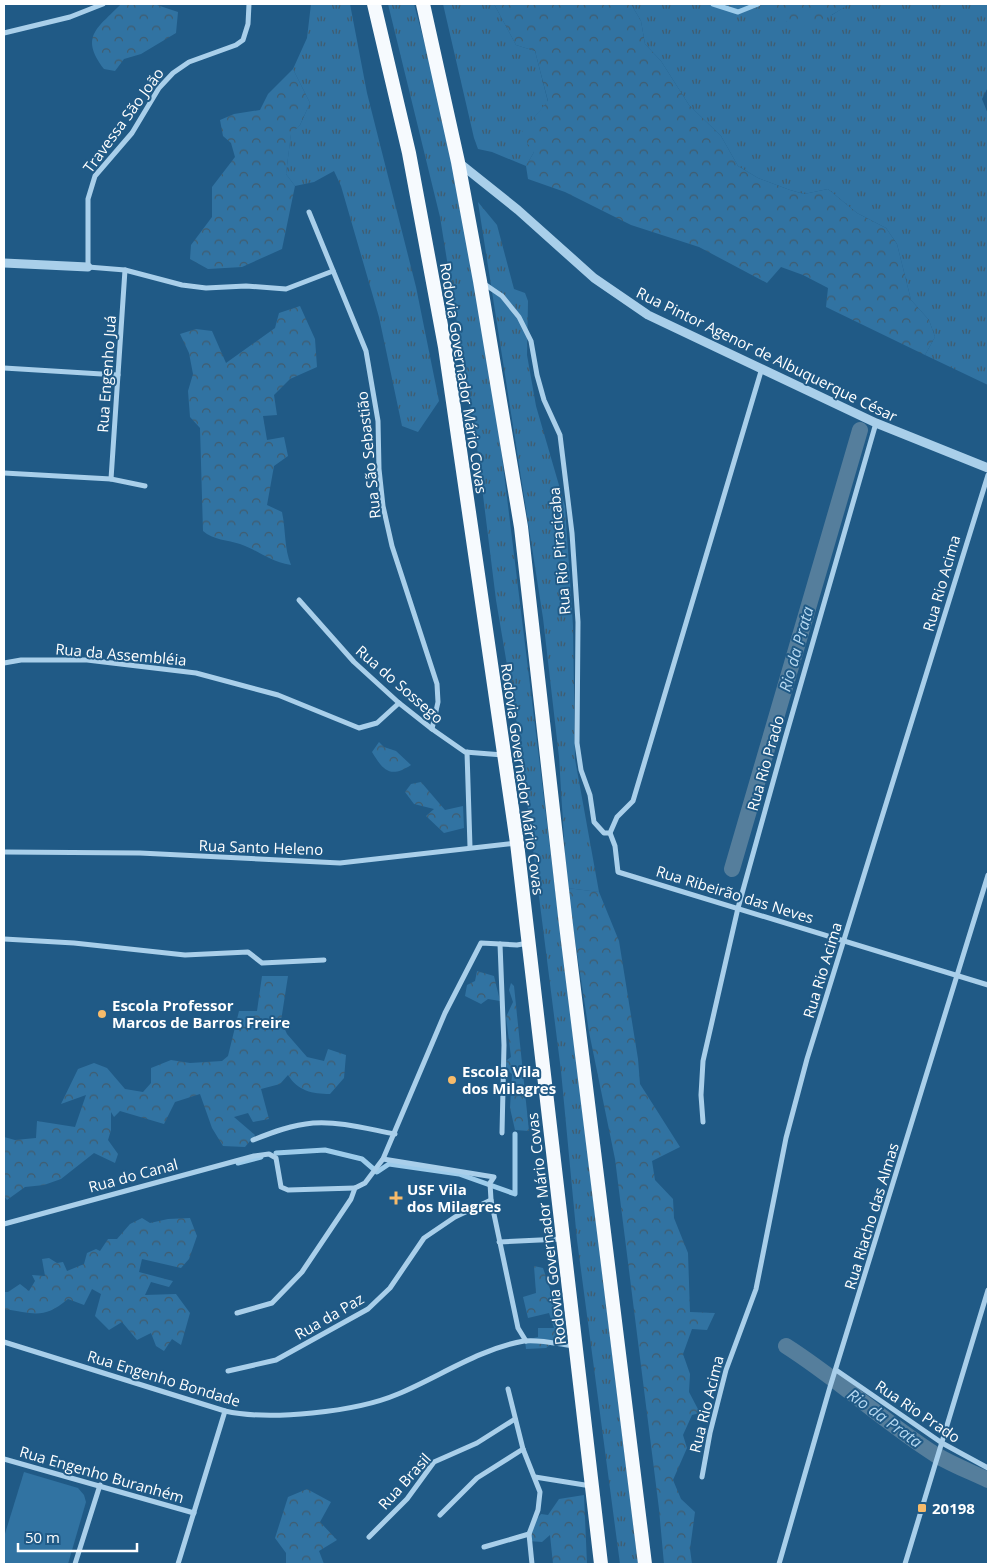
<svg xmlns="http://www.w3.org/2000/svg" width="992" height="1568" font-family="'Open Sans',sans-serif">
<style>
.grass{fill:url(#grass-tufts)}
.forest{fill:url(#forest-crowns)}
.park{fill:#3173a2}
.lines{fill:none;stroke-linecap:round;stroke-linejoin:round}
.stream{stroke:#9dcceb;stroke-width:5}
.canal{stroke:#557e9c;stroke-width:16}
.minor{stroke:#a9cfea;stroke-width:5}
.tertiary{stroke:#a9cfea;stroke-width:9}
.trunk{stroke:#f6fafe;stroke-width:14}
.poi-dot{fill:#f7bb6a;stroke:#205a86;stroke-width:2}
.labels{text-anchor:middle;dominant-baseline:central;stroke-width:4;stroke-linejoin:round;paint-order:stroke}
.street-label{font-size:15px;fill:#fff;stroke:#205a86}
.poi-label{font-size:15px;font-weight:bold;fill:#fff;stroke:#205a86;text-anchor:start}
.water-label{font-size:16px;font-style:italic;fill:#b5d8f1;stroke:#205a86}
</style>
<defs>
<pattern id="grass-tufts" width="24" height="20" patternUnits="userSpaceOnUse" patternTransform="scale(1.25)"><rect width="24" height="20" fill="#3173a2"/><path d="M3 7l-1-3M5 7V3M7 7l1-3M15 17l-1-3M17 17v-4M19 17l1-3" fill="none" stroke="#415c6e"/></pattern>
<pattern id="forest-crowns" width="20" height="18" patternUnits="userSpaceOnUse" patternTransform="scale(1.25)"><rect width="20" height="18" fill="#3173a2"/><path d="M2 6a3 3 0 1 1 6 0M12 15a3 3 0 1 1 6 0" fill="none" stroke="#415c6e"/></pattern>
</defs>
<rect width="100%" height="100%" fill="#205a86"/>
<g class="grass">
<path d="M311 4H350L367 93 416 287 439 401 418 432 402 426 379 317 341 186 334 171 314 182 295 186 286 174 291 133 300 125 310 103 293 69 307 38Z"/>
<path d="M388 4H414L457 165 489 351 638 1564H620L577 1240 561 1071 518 730 496 600 477 447 440 217Z"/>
<path d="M443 4H494L516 45 535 51 548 102 531 121 534 152 526 166 492 152 478 149 474 138Z"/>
<path d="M631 4 770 5 787 22 832 15 849 4H988V87L982 99 988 114V385L925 355 935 337 929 320 911 300 897 244 886 228 857 213 828 189 804 194 790 190 758 178 738 166 721 136 689 105 661 61 645 44 641 21Z"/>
<path d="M478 202 497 225 514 289 525 293 528 301 527 355 536 406 565 506 573 626 575 759 599 892 567 888 559 757 543 618Z"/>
</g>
<g class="forest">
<path d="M121 4H154L178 12 176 33 141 54 124 59 115 71 104 69C79 36 98 28 121 4Z"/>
<path d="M494 4H631L641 21 645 44 661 61 689 105 721 136 738 166 758 178 790 190 804 194 828 189 857 213 886 228 897 244 911 300 929 320 935 337 925 355 826 307 828 288 803 275 781 267 767 283 699 247 631 225 565 192 528 179 526 166 534 152 520 134 548 101 535 51 516 45Z"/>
<path d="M754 4H849C834 14 806 33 787 22 770 12 781 7 754 4Z"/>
<path d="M293 69 310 103 300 125 291 134 286 174 295 186 282 249 242 267 208 269 190 259 191 245 212 217V187L235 157 231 143 223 136 220 120 234 114 260 110 268 94Z"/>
<path d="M300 306 315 339 317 367 290 379 274 395 277 415 263 416 267 440 284 437 288 456 274 466 267 505 282 512C286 531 284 548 291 565 268 561 260 551 240 544 228 540 213 540 203 531L200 428 190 417 188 391 193 374 189 353 180 334 196 329 212 331 226 363 275 328 279 313Z"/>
<path d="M379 742 384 747 396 751 411 765C390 779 383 770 372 752Z"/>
<path d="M421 782 445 810 463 806 464 828 444 833 426 816 434 809 414 804 405 792 411 784Z"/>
<path d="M567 888 599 892 619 941 638 1059 640 1084 680 1147 652 1161 655 1180 673 1199 674 1218 688 1253 690 1312 715 1313 707 1330 692 1329 683 1354 690 1374 689 1392 700 1413 692 1415 683 1435 687 1448 673 1480 681 1499 695 1512 690 1549 692 1564H664L659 1509 615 1159 589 1032Z"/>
<path d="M477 971 494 976 500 1001 488 999 481 1004 465 996 467 985 475 981Z"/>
<path d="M262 976H288L281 1021 287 1034 307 1057 324 1061 328 1049 346 1055 344 1078 330 1094C312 1094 298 1091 288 1075L280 1084 261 1089 269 1119 253 1122 248 1113 234 1117 255 1135 245 1147 223 1146 212 1128 200 1094 175 1102 164 1124 120 1111 114 1117 111 1112V1130L108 1140 118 1154 115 1163 94 1153 61 1179 44 1185 25 1187 7 1200 4 1196V1137L15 1140 36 1138 37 1121 75 1127 86 1095 61 1104 78 1069 94 1063 107 1068 125 1089 143 1092 151 1083V1068L171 1060 190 1063 222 1061 228 1056 239 1011H257Z"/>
<path d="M511 983 514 986 529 1131 515 1130 510 1108 512 1074 500 1065 511 1057 506 1017 513 1002 509 990Z"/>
<path d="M142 1218 150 1223 168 1219 190 1218 197 1236 189 1259 181 1268 142 1259 139 1272 173 1281 169 1287 151 1282 145 1295 176 1294 190 1313 181 1345 172 1339 164 1351 156 1346 151 1333 137 1340 122 1322 109 1330 95 1316 101 1294 92 1289 84 1305 68 1299C43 1320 34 1313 4 1309V1292H8L20 1284 29 1291 35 1281 32 1275 45 1276 42 1259 49 1258 57 1263 63 1262 67 1271 84 1264 87 1253 96 1249 100 1251 108 1239H117L130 1224Z"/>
<path d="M534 1266 543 1268 565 1334 546 1348 526 1349 525 1340 538 1337V1328H554L549 1313 528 1318 523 1297 536 1293Z"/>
<path d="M307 1489 331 1502 320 1522 337 1540 319 1551 324 1564H286V1553L275 1538 288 1497Z"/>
<path d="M584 1495 587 1564H553L550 1535 542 1542 529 1541 533 1524 541 1514 548 1515 559 1499Z"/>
</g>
<path class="park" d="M24 1472 78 1488 84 1495 86 1502 68 1564H4V1537Z"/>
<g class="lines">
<g class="stream">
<path d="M713 4 738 12 758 4"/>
<path d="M276 1153 325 1150 362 1159 377 1172 389 1164 459 1174 515 1194V1134"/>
<path d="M238 1163 261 1157"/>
</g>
<g class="canal">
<path d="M732 869 860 430"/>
<path d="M786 1346C838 1379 884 1422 936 1455 953 1465 971 1472 988 1480"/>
</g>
<g class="minor">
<path d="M249 4 248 24 243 40 236 45 189 62 173 73 159 88 132 133 95 176 88 199V267L125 270 182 285 206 288 246 286 286 289 333 271"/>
<path d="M4 33 70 17 103 4"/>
<path d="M309 212 366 351 378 421 379 469 383 506 392 546 437 684 438 702 432 729"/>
<path d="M483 283 502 296 519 317 531 341 537 375 544 400 560 435 572 533 578 622 577 743 581 770 590 795 594 822 604 833H610L617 817 633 801 762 368"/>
<path d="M4 368 118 375"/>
<path d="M4 473 111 479 145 486"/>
<path d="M111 479 125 270"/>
<path d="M299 600 354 662 399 703 432 729 465 752 503 755"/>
<path d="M4 663 21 660H87L196 673 278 695 359 728 377 723 399 703"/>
<path d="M467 752 470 847"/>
<path d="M610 833 615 846 618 872 988 985"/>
<path d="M4 852 140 853 340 863 517 843"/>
<path d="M4 939 74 943 185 955 248 952 262 963 324 960"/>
<path d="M500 944 504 1045 502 1133"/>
<path d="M703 1122 701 1095 703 1061 738 908 785 739 876 423"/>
<path d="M253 1140C273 1132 292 1125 313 1123 340 1121 368 1129 395 1134"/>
<path d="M383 1159 494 1177 490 1183 491 1200 518 1328 526 1341"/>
<path d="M4 1224 254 1156 269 1154 276 1158 281 1187 288 1190 355 1188"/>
<path d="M499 1242 561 1239"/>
<path d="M237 1313 272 1303 302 1272 351 1199 355 1188 365 1183 383 1159 445 1013 481 943 517 945 528 943"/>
<path d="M4 1342 225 1411C269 1421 356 1412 398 1394 439 1377 479 1349 524 1341 539 1339 559 1344 574 1346"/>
<path d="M836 1370 942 1443 988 1468"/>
<path d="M228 1371 276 1360 368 1309 390 1288 424 1238 455 1217 491 1200"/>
<path d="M508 1389 523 1449 540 1492 538 1510 529 1534 532 1564"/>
<path d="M4 1459 194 1513"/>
<path d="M535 1477 591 1486"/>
<path d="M702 1477 710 1433 726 1370 756 1289 786 1138 807 1059 988 475"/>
<path d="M440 1515 477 1478 523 1449"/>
<path d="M369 1537 407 1499 434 1462 477 1443 515 1419"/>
<path d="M484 1547 529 1534"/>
<path d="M75 1564 100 1485"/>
<path d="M178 1564 225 1411"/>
<path d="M779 1564 830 1387 988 875"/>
<path d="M905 1564 988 1290"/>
</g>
<g class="tertiary">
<path d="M458 162 518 210 594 278 648 315 876 423 988 468"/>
<path d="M4 263 88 267"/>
</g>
<g class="trunk">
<path d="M374 4 409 153 445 347 517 843 601 1564"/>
<path d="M423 4 458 162 480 281 521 527 566 925 645 1564"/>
</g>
</g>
<g class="poi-dot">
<circle cx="102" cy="1014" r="5"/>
<circle cx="452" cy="1080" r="5"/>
<path d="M393.5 1190.5h5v5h5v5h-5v5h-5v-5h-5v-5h5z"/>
<rect x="917" y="1503" width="10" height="10" rx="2.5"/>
</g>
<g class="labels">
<g class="street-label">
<text transform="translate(123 120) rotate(-54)">Travessa São João</text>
<text transform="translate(767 354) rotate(26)">Rua Pintor Agenor de Albuquerque César</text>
<text transform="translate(106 374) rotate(-86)">Rua Engenho Juá</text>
<text transform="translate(464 378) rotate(81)">Rodovia Governador Mário Covas</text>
<text transform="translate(368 455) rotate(-96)">Rua São Sebastião</text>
<text transform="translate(559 551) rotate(-95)">Rua Rio Piracicaba</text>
<text transform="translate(941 583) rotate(-74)">Rua Rio Acima</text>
<text transform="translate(121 654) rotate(5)">Rua da Assembléia</text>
<text transform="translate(400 684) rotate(41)">Rua do Sossego</text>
<text transform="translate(765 763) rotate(-74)">Rua Rio Prado</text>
<text transform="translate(523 779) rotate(82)">Rodovia Governador Mário Covas</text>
<text transform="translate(261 847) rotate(2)">Rua Santo Heleno</text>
<text transform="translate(735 894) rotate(17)">Rua Ribeirão das Neves</text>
<text transform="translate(822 970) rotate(-73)">Rua Rio Acima</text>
<text transform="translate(133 1175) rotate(-15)">Rua do Canal</text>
<text transform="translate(871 1216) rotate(-73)">Rua Riacho das Almas</text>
<text transform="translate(546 1229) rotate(-97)">Rodovia Governador Mário Covas</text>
<text transform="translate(329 1316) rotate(-30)">Rua da Paz</text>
<text transform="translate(164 1378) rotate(17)">Rua Engenho Bondade</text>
<text transform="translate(706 1404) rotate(-76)">Rua Rio Acima</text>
<text transform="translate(918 1411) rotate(34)">Rua Rio Prado</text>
<text transform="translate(102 1474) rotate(16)">Rua Engenho Buranhém</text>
<text transform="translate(404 1481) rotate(-48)">Rua Brasil</text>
</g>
<g class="poi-label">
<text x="112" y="1005">Escola Professor<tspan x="112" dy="17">Marcos de Barros Freire</tspan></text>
<text x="462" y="1071">Escola Vila<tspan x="462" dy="17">dos Milagres</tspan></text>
<text x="407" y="1189">USF Vila<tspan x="407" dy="17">dos Milagres</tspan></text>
<text x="932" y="1508">20198</text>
</g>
<g class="water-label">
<text transform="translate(796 649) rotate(-74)">Rio da Prata</text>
<text transform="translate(885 1418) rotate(36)">Rio da Prata</text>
</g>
</g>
<rect width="992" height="1568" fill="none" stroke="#ffffff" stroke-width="10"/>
<path d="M18 1543v8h119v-8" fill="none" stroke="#ffffff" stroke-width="2.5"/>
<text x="25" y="1543" font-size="15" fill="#ffffff" stroke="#205a86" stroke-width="4" paint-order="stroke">50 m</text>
</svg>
